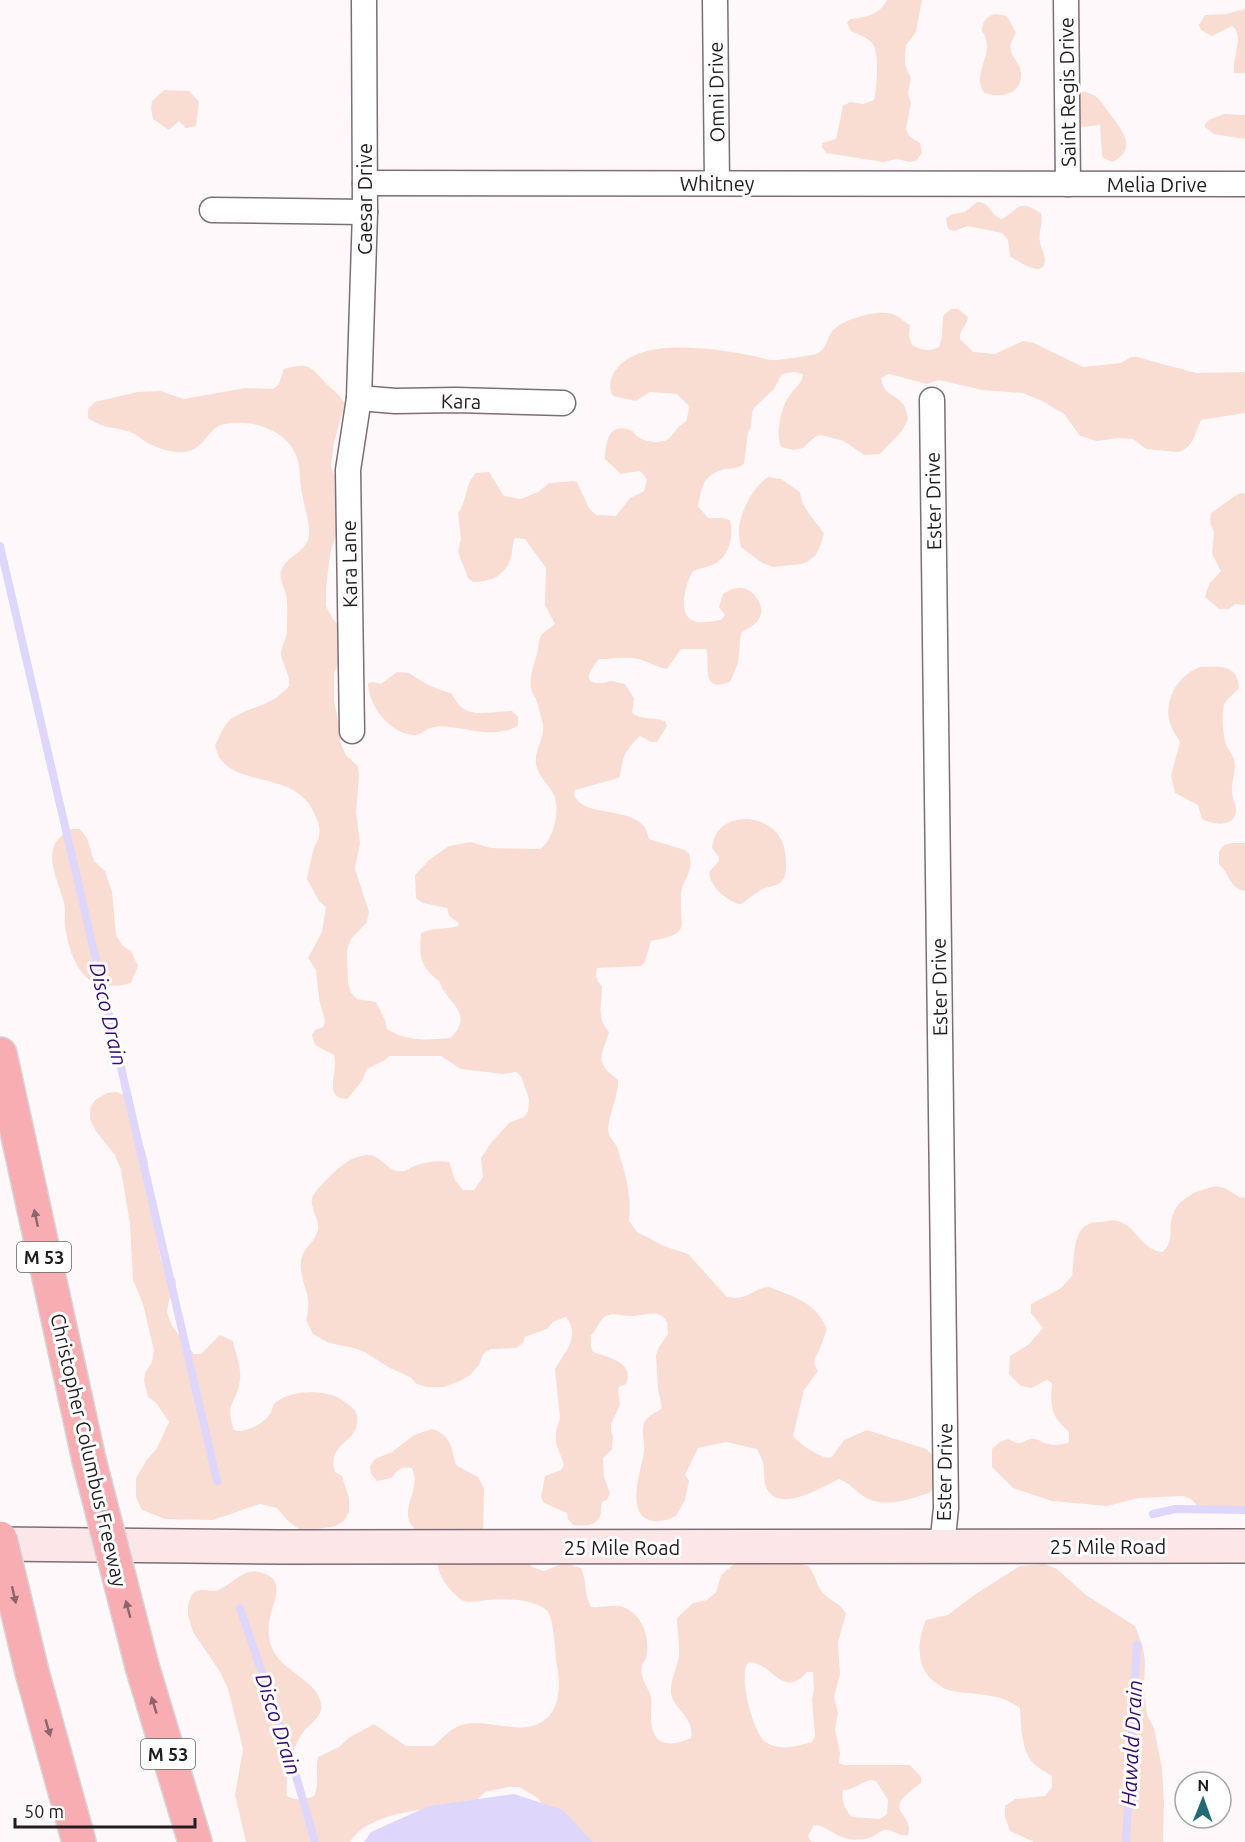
<svg xmlns="http://www.w3.org/2000/svg" width="1245" height="1842" font-family="Ubuntu,sans-serif">
<style>
.green{fill:#faddd2;fill-rule:evenodd}
.water{fill:#ded6fb}
.lines{fill:none;stroke-linecap:round;stroke-linejoin:round}
.stream{stroke:#ded6fb;stroke-width:8}
.street-casing{stroke:#7c6e75;stroke-width:27}
.secondary-casing{stroke:#7c6e75;stroke-width:36}
.highway-casing{stroke:#d7d6d7;stroke-width:36}
.street{stroke:#fff;stroke-width:24}
.secondary{stroke:#fde6e8;stroke-width:33}
.highway{stroke:#f8adb3;stroke-width:33}
.highway-bridge-casing{stroke:#d7d6d7;stroke-width:36;stroke-linecap:butt}
.highway-bridge{stroke:#f8adb3;stroke-width:33}
.oneway{fill:#8d656a}
.labels{text-anchor:middle;dominant-baseline:central;stroke-width:6;stroke-linejoin:round;paint-order:stroke}
.shield{fill:#fff;stroke:#646163;stroke-width:1.5}
.shield-label{font-size:18px;font-weight:bold;fill:#221d20}
.street-label{font-size:20px;fill:#221d20;stroke:#fff}
.water-label{font-size:21px;font-style:italic;fill:#390b74;stroke:#fff}
</style>
<rect width="100%" height="100%" fill="#fff8fb"/>
<g class="green">
<path d="M887 0H922L916 32 906 45 905 56V65L911 78 908 93 911 103 906 129 909 136 920 143 922 153 916 161 910 162 897 159 883 162 826 153 822 147V143L836 139 843 106 850 102 863 104 874 100C877 88 880 52 872 43 867 37 857 34 851 31L847 23 850 19C866 17 878 16 887 0Z"/>
<path d="M1245 9V73H1234C1232 58 1245 35 1232 26L1212 36 1201 30 1199 25 1205 15 1226 14Z"/>
<path d="M995 14 1007 16 1016 33C1013 39 1009 44 1011 51 1013 58 1020 64 1021 72 1023 95 1001 98 984 93 970 71 998 53 982 31 983 21 985 17 995 14Z"/>
<path d="M164 90 189 91 199 102 196 126 186 128 179 121 169 130 153 119 151 108 152 101Z"/>
<path d="M1085 92C1101 96 1101 103 1110 114 1122 130 1138 148 1113 162L1105 159 1102 156 1100 125 1081 127 1074 122V93Z"/>
<path d="M1224 114 1245 115V139L1214 134 1205 127V124L1209 120Z"/>
<path d="M977 202C991 202 989 215 1002 219 1020 209 1017 198 1041 213 1044 223 1038 232 1040 242 1041 248 1045 254 1045 261 1043 279 1017 261 1010 256L1008 240 1002 233 968 226 954 231 948 229 946 218 953 214 965 212Z"/>
<path d="M951 309H958L968 317C968 325 959 329 960 339L973 352 995 354 1023 341 1034 343 1083 367 1121 363 1131 357H1137L1196 373 1245 372V413L1201 420 1193 440 1188 447 1179 452 1166 451 1146 449 1133 439 1118 438 1097 441 1080 436 1064 414 1042 401 1023 393 982 390 939 380 927 384 889 374 881 378C884 396 894 393 903 404 906 408 907 414 908 419L902 431 880 454 864 455 844 441 821 435 815 437 803 448 793 450 781 447C775 434 781 406 790 395 795 387 802 384 803 374L794 372 782 374 774 389 754 408 752 413 751 427 748 433 744 464C737 469 733 468 725 469 703 475 702 486 698 506L708 518H722L730 520C734 535 730 555 716 563 710 567 700 568 693 571 686 582 675 618 697 622 704 623 714 621 721 620L725 615 719 607 723 594C729 591 735 587 742 588 754 589 765 606 760 617 757 625 747 628 741 633L738 663 730 682C699 694 711 663 706 649H681L667 669C656 667 649 662 639 659 626 656 611 659 599 659 592 668 580 683 600 683 604 683 607 682 610 681 614 681 620 683 625 684L634 698 632 713C641 720 654 717 665 721L667 726 657 742H651L640 736C635 740 626 751 624 757 621 764 622 771 619 778L575 790 574 795C585 821 644 802 649 839L685 850 689 853C690 858 691 863 690 868 688 877 681 886 681 895 679 929 693 933 651 941L645 962 641 966 597 968C595 976 596 980 602 986 602 1003 596 1018 609 1032 602 1057 593 1060 618 1080 619 1098 605 1120 609 1135 611 1139 615 1143 617 1147 625 1171 632 1196 629 1221L637 1232 664 1246 688 1254 727 1297C750 1301 750 1289 769 1287 794 1297 816 1302 827 1329 825 1335 818 1355 815 1358L814 1364 818 1371 804 1390 793 1436C801 1445 816 1455 828 1458L832 1457 844 1440 867 1430 926 1449 936 1458C936 1471 939 1485 929 1493 908 1500 883 1509 863 1496 854 1490 850 1483 839 1479 822 1487 778 1515 766 1487 763 1479 765 1471 763 1463 762 1458 759 1454 757 1449L726 1442 698 1448 685 1475 689 1481 685 1500 676 1516C668 1520 658 1523 649 1520 625 1512 642 1468 644 1451 645 1442 641 1431 644 1423 648 1414 656 1414 662 1408L658 1389 656 1355 659 1347 668 1334 667 1322C665 1319 663 1316 660 1315 651 1311 639 1317 630 1316 622 1316 614 1312 606 1316 599 1320 597 1330 591 1335V1347L593 1352C609 1358 635 1362 626 1384L619 1387 618 1390 620 1405 611 1424V1431L613 1436 612 1449 603 1458 604 1477 610 1493 607 1500 603 1501C600 1506 602 1511 600 1516 596 1527 582 1526 573 1525L568 1519 567 1513 544 1503 541 1497 545 1476 561 1470 564 1465 556 1443V1431L560 1418 555 1369C565 1352 581 1336 566 1317L553 1322 547 1329 525 1337 523 1343 516 1348 491 1349 483 1354 479 1365 469 1376 460 1381 444 1387H426L417 1384 410 1377 388 1367 365 1352 354 1348 329 1343 313 1334 306 1320C314 1295 299 1283 301 1262 302 1248 315 1243 318 1230 320 1219 310 1210 312 1199 313 1190 342 1164 350 1160 354 1158 363 1155 368 1155 382 1155 388 1174 404 1171 409 1170 412 1166 417 1165 426 1162 439 1160 449 1162L455 1180 463 1190H474L483 1177 481 1158 491 1143 509 1123 524 1117 528 1111 529 1099 521 1076 516 1072 503 1074 461 1069 441 1056H389L385 1060 367 1069 362 1081 347 1099C322 1098 339 1073 334 1055L315 1045 312 1035 315 1030 323 1027 325 1021 319 999 316 970 308 958 322 932 326 907 319 901 307 879C309 869 311 858 314 848 315 844 319 840 319 835 321 827 317 820 314 813 294 766 223 792 215 745 220 736 225 721 234 717 256 704 269 708 289 686 290 674 284 667 281 656 280 648 287 639 287 630 287 619 288 605 286 594 284 587 279 579 281 572 285 554 312 553 309 529 308 515 303 502 301 488 299 476 301 465 295 453 283 428 250 419 224 424 209 427 205 447 189 451 177 455 156 448 146 442 141 439 136 434 130 432 113 426 105 430 88 418V409L95 402 137 392 161 391 184 399 245 388 273 389 279 384 284 369C312 361 310 368 329 386 335 392 341 396 345 404L334 442 331 466 341 492V524L337 531 330 554 326 589V606L333 619 341 628V659L334 673V701L340 730V742L346 755 358 766 359 776 356 812 360 843 355 869 369 912 367 922 351 939 347 950 348 983 351 993 357 999 376 1002 385 1020 387 1029C407 1042 427 1040 450 1038 453 1035 458 1030 459 1026 467 1009 442 996 440 982 420 967 419 957 421 933 433 927 445 930 458 926L459 923 449 916 447 908 423 903 416 898 415 875 430 859 449 846 470 842 491 848 540 849C554 840 560 811 554 795 549 784 538 777 536 764 534 750 545 738 543 724 541 717 539 709 537 702 536 697 532 694 531 689 529 678 534 664 537 654 539 648 538 641 541 636 544 631 551 628 555 624L545 605 546 568 525 539 515 538C512 545 513 551 511 557 506 576 490 582 473 582L468 578 458 552 461 539 458 513C469 498 463 487 476 473L489 472 504 496 521 499 538 492 549 483 574 481 577 482 589 508 596 515 616 516 630 498 644 491 647 479 640 471 621 474 605 459C606 444 607 422 630 430 635 432 633 433 637 436 644 442 656 443 664 441 673 439 675 427 684 423L687 420 689 406 677 394 650 392 636 401 613 396C608 388 610 379 615 371 639 336 713 349 749 355 758 356 768 361 776 360 781 360 813 355 816 354 827 349 826 341 831 333 840 319 880 308 895 315 900 317 904 322 910 325L909 336 912 345C921 350 929 352 939 347L942 337 943 316Z"/>
<path d="M768 477 781 479 800 492C802 510 816 520 824 534L819 549 815 556 807 562 801 564 773 567 762 563 741 547C740 541 738 533 739 527 742 509 753 487 768 477Z"/>
<path d="M1243 493 1245 494V605L1235 604 1229 609H1219L1205 597 1209 584 1221 571 1212 554 1214 532 1210 522 1211 513 1238 494Z"/>
<path d="M1200 667C1219 666 1238 664 1239 688 1233 696 1224 699 1223 710 1222 721 1223 737 1227 747 1230 751 1233 755 1234 760 1237 771 1231 781 1232 792 1232 798 1236 804 1236 810 1236 828 1212 825 1202 819L1198 805 1175 793 1171 776 1180 742C1176 735 1171 728 1169 720 1165 697 1179 675 1200 667Z"/>
<path d="M397 672 409 673 428 685 452 694C465 722 487 711 512 711L518 717V725C501 739 470 729 449 727 444 726 436 726 431 728 425 729 422 735 414 735 390 734 368 705 368 683L373 682 381 684Z"/>
<path d="M749 819C775 823 786 838 786 863 786 870 786 876 782 881 777 887 768 886 761 890 754 894 748 899 742 904H739C725 900 710 886 709 872L719 861V857L712 848C715 826 729 819 749 819Z"/>
<path d="M71 829H80L87 838 94 861 105 871 112 892 116 935 122 945 131 951 138 966 131 983C118 988 96 986 86 977 74 966 67 942 65 926 64 918 66 910 64 903 60 886 49 866 53 849 55 840 64 833 71 829Z"/>
<path d="M1232 843H1245V891C1229 888 1230 874 1219 864V852L1224 845Z"/>
<path d="M117 1092 125 1095 131 1103 148 1162V1180L161 1260 176 1280V1290L169 1300 167 1312 172 1326 194 1354H201L220 1335 233 1341C235 1352 242 1369 240 1380 237 1405 224 1400 234 1430 245 1434 263 1424 270 1414 273 1410 271 1406 276 1402 292 1390 326 1389 342 1400 348 1404 356 1409 357 1416 361 1444 326 1441 335 1472L342 1476 349 1498V1512L344 1521 336 1526 311 1530H300L288 1521 277 1508 260 1504 213 1520 165 1519 142 1510 136 1497V1478L146 1461 157 1448 169 1422 156 1403 148 1397 144 1381 145 1373 152 1362 154 1351 143 1304 133 1280 130 1224 121 1170 115 1155 95 1130 90 1119V1109L95 1100 107 1093Z"/>
<path d="M1216 1186 1225 1188 1241 1198 1245 1197V1506L1238 1510 1218 1513 1202 1511 1191 1499 1183 1496 1139 1498 1107 1506 1052 1501 1013 1488 992 1467V1449L1000 1442 1008 1439C1026 1449 1023 1437 1035 1439 1038 1439 1042 1442 1044 1443 1053 1446 1061 1445 1069 1442V1432C1051 1416 1050 1407 1052 1383L1047 1380 1031 1388 1021 1386 1009 1374 1010 1356 1028 1345 1043 1328 1031 1313V1304L1060 1289 1072 1276C1075 1256 1071 1221 1100 1222 1105 1222 1113 1219 1118 1221 1138 1227 1140 1249 1162 1252 1175 1242 1168 1231 1172 1217 1178 1197 1198 1190 1216 1186Z"/>
<path d="M432 1429C452 1436 451 1447 456 1465L478 1477 484 1488 483 1537 524 1558 532 1567 544 1571 564 1563 581 1568C587 1581 584 1594 591 1607 601 1608 614 1604 623 1607 643 1614 651 1640 646 1658 645 1661 642 1663 642 1666 639 1678 649 1688 651 1697 652 1702 651 1710 651 1716 651 1744 667 1749 691 1738 695 1717 673 1709 671 1693 670 1680 677 1668 679 1656 680 1643 677 1631 677 1618L693 1603 707 1600 716 1592 721 1575 734 1564 743 1560 794 1558 803 1565 808 1566C816 1574 816 1587 825 1595 833 1602 841 1604 846 1614L838 1642 840 1674 834 1697 838 1713 835 1729 840 1753 839 1763 845 1765H910L921 1777V1783C877 1814 915 1809 908 1835 899 1837 895 1830 886 1830 879 1830 875 1837 869 1838 863 1840 851 1840 845 1838 833 1835 825 1825 814 1825L808 1836 811 1842H566L538 1798 519 1787H508L485 1792 472 1805C437 1808 371 1809 350 1842H246L235 1795 243 1749 228 1689 220 1672 193 1632 188 1615V1606L191 1596 196 1591C203 1589 208 1591 214 1591 232 1588 243 1562 268 1575 284 1584 273 1604 270 1617 268 1626 268 1640 272 1648 281 1672 325 1683 321 1710 319 1719 310 1724 304 1731 291 1749 285 1775 287 1796 296 1801 305 1800 314 1796 320 1785 315 1770 318 1757L339 1747 350 1737 374 1724 406 1746H434C441 1739 449 1730 459 1726 486 1715 523 1740 547 1718 561 1705 560 1683 557 1666 555 1654 554 1620 548 1612 538 1599 502 1598 487 1600 480 1601 472 1603 464 1601 456 1598 447 1586 442 1578 436 1567 436 1550 428 1540 421 1532 409 1528 408 1516 407 1497 420 1488 412 1468 402 1466 397 1469 392 1478L377 1481 371 1474 370 1466 375 1459 392 1452 414 1435ZM749 1662C773 1663 783 1700 807 1672H813L814 1689 812 1699 815 1736 812 1742C798 1746 780 1751 767 1743 753 1736 737 1672 749 1662ZM871 1780 876 1781 888 1800 887 1814 880 1819 852 1817C845 1810 841 1800 843 1790 855 1790 861 1782 871 1780Z"/>
<path d="M1045 1564 1057 1569 1086 1595 1135 1626 1143 1647 1145 1661 1144 1685 1147 1715 1154 1728 1162 1768 1164 1804 1163 1842H1034L1010 1831 1005 1817V1806L1015 1799 1045 1796 1052 1787V1776C1046 1772 1038 1768 1033 1763 1021 1750 1021 1724 1020 1708 997 1691 974 1696 948 1690 944 1689 940 1686 936 1683 915 1669 917 1641 926 1620L948 1615 974 1595 1020 1566Z"/>
</g>
<path class="water" d="M514 1794 563 1810 593 1842H364L371 1832 429 1806Z"/>
<g class="lines">
<g class="stream">
<path d="M0 546 217 1481"/>
<path d="M1153 1514 1175 1509 1245 1510"/>
<path d="M240 1608 289 1752 315 1842"/>
<path d="M1126 1842 1137 1645"/>
</g>
<defs>
<g id="street">
<path d="M715 0 717 183"/>
<path d="M1066 0 1068 184"/>
<path d="M365 183 1245 184"/>
<path d="M212 210 365 212"/>
<path d="M359 398 395 401 456 400 563 403"/>
<path d="M932 400 946 1508 942 1547"/>
<path d="M352 731 348 470 359 398 365 212 364 0"/>
</g>
<path id="secondary" d="M0 1544 281 1547 1245 1546"/>
<g id="highway">
<path d="M0 1054 89 1460"/>
<path d="M142 1666 195 1842"/>
<path d="M32 1672 79 1842"/>
</g>
</defs>
<use href="#street" class="street-casing"/>
<use href="#secondary" class="secondary-casing"/>
<use href="#highway" class="highway-casing"/>
<use href="#street" class="street"/>
<use href="#secondary" class="secondary"/>
<use href="#highway" class="highway"/>
<defs>
<g id="highway-bridge">
<path d="M89 1460 142 1666"/>
<path d="M0 1538 32 1672"/>
</g>
</defs>
<use href="#highway-bridge" class="highway-bridge-casing"/>
<use href="#highway-bridge" class="highway-bridge"/>
</g>
<defs><path id="oneway-solid" d="M-6-.8H1V-3.2L6.5 0L1 3.2V.8H-6Z" transform="scale(1.5)"/></defs>
<g class="oneway">
<use href="#oneway-solid" transform="translate(36 1218) rotate(-102)"/>
<use href="#oneway-solid" transform="translate(14 1595) rotate(77)"/>
<use href="#oneway-solid" transform="translate(128 1609) rotate(-105)"/>
<use href="#oneway-solid" transform="translate(154 1705) rotate(-107)"/>
<use href="#oneway-solid" transform="translate(48 1728) rotate(74)"/>
</g>
<g class="labels">
<g class="shield">
<rect x="17" y="1242" width="54" height="30" rx="4.5"/>
<rect x="141" y="1739" width="54" height="30" rx="4.5"/>
</g>
<g class="shield-label">
<text x="44" y="1257">M 53</text>
<text x="168" y="1754">M 53</text>
</g>
<g class="street-label">
<text transform="translate(716 92) rotate(-91)">Omni Drive</text>
<text transform="translate(1067 92) rotate(-91)">Saint Regis Drive</text>
<text x="717" y="183">Whitney</text>
<text x="1157" y="184">Melia Drive</text>
<text transform="translate(364 199) rotate(-90)">Caesar Drive</text>
<text transform="translate(461 401) rotate(1)">Kara</text>
<text transform="translate(933 501) rotate(-91)">Ester Drive</text>
<text transform="translate(349 564) rotate(-91)">Kara Lane</text>
<text transform="translate(939 987) rotate(-91)">Ester Drive</text>
<text transform="translate(89 1450) rotate(77)">Christopher Columbus Freeway</text>
<text transform="translate(944 1472) rotate(-89)">Ester Drive</text>
<text x="1108" y="1546">25 Mile Road</text>
<text x="622" y="1547">25 Mile Road</text>
</g>
<g class="water-label">
<text transform="translate(109 1014) rotate(77)">Disco Drain</text>
<text transform="translate(279 1724) rotate(72)">Disco Drain</text>
<text transform="translate(1131 1743) rotate(-87)">Hawald Drain</text>
</g>
</g>
<g transform="translate(1203 1800) rotate(1)"><circle r="28" fill="#ffffff" stroke="#a7a5a6" stroke-width="1.5"/>
<path d="M0-4.5L10 22L0 15L-10 22Z" fill="#226978"/>
<text y="-9" font-size="16" font-weight="bold" text-anchor="middle" fill="#221d20">N</text>
</g>
<path d="M15 1818v9h180v-9" fill="none" stroke="#221d20" stroke-width="3"/>
<text x="24" y="1818" font-size="18" fill="#221d20" stroke="#ffffff" stroke-width="4.5" paint-order="stroke">50 m</text>
</svg>
